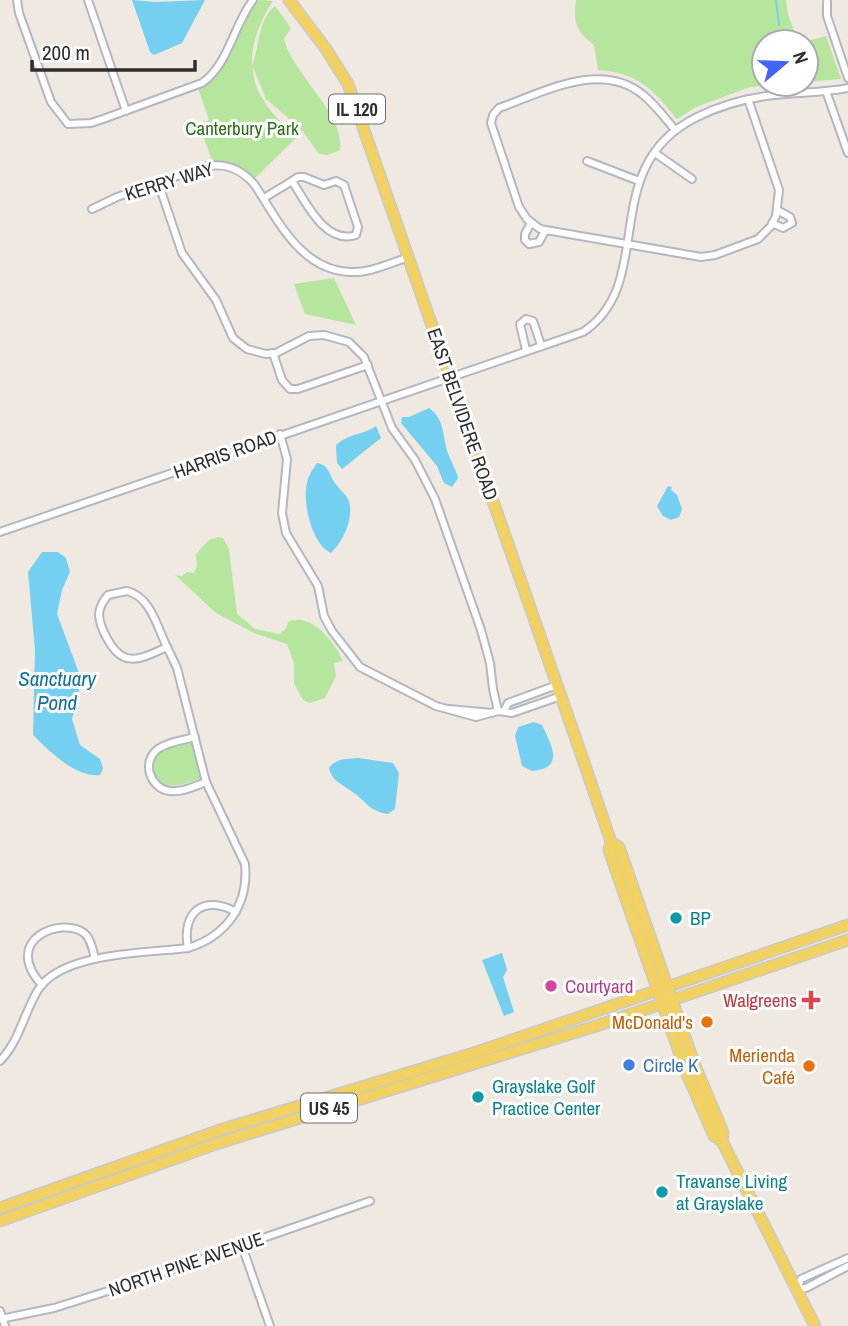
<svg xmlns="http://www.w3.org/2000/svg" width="848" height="1326" font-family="'Archivo Narrow',sans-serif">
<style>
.green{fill:#b6e59e}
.water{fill:#75cff0}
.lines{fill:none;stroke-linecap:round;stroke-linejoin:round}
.stream{stroke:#75cff0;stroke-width:2}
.street-casing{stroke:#b4b7c1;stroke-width:10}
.primary-casing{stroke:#c9c9c9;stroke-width:13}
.street{stroke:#fff;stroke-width:6}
.primary{stroke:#f2d163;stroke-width:10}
.culture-dot{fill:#0f9aa8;stroke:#fff;stroke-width:2.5}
.hotel-dot{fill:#d1479c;stroke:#fff;stroke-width:2.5}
.health-dot{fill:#e0444e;stroke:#fff;stroke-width:2.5}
.food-dot{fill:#e8710a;stroke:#fff;stroke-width:2.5}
.shop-dot{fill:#3f7fe0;stroke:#fff;stroke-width:2.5}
.labels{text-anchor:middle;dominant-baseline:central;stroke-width:6;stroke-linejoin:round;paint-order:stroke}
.shield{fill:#fff;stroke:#6d6d6d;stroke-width:2}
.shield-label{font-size:18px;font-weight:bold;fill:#2e2e2e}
.park-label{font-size:19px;fill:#2c6e1b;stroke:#fff}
.street-label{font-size:19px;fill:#2e2e2e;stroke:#fff}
.culture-label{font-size:19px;fill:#0d838f;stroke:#fff;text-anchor:start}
.hotel-label{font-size:19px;fill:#b23c85;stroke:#fff;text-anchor:start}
.health-label{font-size:19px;fill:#be3a42;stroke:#fff;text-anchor:end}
.food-label{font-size:19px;fill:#c56008;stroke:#fff;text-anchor:end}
.shop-label{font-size:19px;fill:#366cbe;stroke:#fff;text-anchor:start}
.water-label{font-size:21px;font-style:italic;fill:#0d6fa3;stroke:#fff}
</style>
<rect width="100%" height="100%" fill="#efe9e1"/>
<g class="green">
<path d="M260 0 273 1C261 19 251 43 252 65 260 46 257 21 275 6L291 28 284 39C292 74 345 113 340 150L327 155 319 154 301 129 266 99 253 67C252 94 277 120 297 137L255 178C242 166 229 161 212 161L199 124 209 120 198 88C227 70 238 36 252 6Z"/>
<path d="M576 0H786L788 14 798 42H764V84H792L750 87 696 107 677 119C652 89 639 73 598 70L594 45C576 31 573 23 576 0Z"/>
<path d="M826 36 841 79 806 82V42H804Z"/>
<path d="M334 278 356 325 305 314 294 284Z"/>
<path d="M218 537 223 538 229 549 237 614 255 629 279 634 286 629 288 622C310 611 335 642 343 661L334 663 336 676 325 698 310 703 303 700 294 683V664L287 644 254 633 216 613 175 575 182 576 187 572 194 573 197 566 196 554 209 540Z"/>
<path d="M191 740 202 778C186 783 153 797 153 767 153 762 154 756 159 752 167 746 182 744 191 740Z"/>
</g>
<g class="water">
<path d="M132 0 155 2 205 0 182 43 154 55 150 52Z"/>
<path d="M429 408C446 420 442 439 449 456 452 464 456 469 458 478L452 487 444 483 437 466 401 423 402 417H409Z"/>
<path d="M376 426 381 438 342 469 337 463 336 445C352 432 361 436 376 426Z"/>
<path d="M317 463C330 466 328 473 335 483 339 489 346 494 349 501 354 519 343 541 331 553 312 545 302 502 307 483 308 476 313 469 317 463Z"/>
<path d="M668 486 672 487 671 490 677 495 682 509 679 517 671 520 663 516 657 506Z"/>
<path d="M42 552H58L66 558 70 572 62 590 57 614 79 673V694L72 719 80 745 100 759 103 768 100 775C76 778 49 751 33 735L35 650 28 572Z"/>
<path d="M534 722 542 725C552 746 565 768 532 771L522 766 515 736 518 727Z"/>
<path d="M358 758 393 763 399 773 395 809 388 814C369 811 368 803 354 793 344 785 332 782 329 768 336 758 347 759 358 758Z"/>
<path d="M502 953 507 970 503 977 514 1012 504 1016 482 960Z"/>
</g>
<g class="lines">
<path class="stream" d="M776 0 779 25"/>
<defs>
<g id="street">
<path d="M17 0 19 13 51 102 68 124 91 123 103 119 202 83C229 64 233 26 253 0"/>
<path d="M88 0 126 111"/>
<path d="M827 2V16L848 78"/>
<path d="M826 91 848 153"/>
<path d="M675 130C665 118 655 104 642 94 600 60 542 93 499 108L493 115 491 123 519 207 527 219 540 229 701 257 715 255 758 239 771 226 776 216 779 190 748 99"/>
<path d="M655 153 692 179"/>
<path d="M587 161 639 181"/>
<path d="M298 177H304L324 185 336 181 344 185 358 227 356 235C325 245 306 202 292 181Z"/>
<path d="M158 182 182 253 216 300 233 338 247 349 266 354 276 353 309 336 324 335 349 342 364 357 392 428 415 460 435 499 481 630 490 663 493 689 498 711"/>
<path d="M264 198 292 181"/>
<path d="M92 209 117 197 203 167C224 162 240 168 254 184 278 220 301 271 351 272 370 273 390 263 409 257"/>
<path d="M531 223 525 234V240L529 244 539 242 545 231"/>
<path d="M772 223 783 228 792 223 790 217 777 210"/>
<path d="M526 350 520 324 526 319 533 321 541 345"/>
<path d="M273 353 282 380 290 389H298L368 365"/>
<path d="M280 434 287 459 282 513 286 533 318 586 324 616 332 631 360 667 436 706 476 717 498 711 512 713 561 696"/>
<path d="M0 532 583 332C659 282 595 167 697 117 721 105 748 98 774 95 798 92 824 93 848 88"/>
<path d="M127 591C151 597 157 627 167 647 155 652 137 663 124 657 112 652 100 628 99 615 99 607 103 601 108 595Z"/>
<path d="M449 709 492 713"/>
<path d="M504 711 508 703 557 685"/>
<path d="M195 737C184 740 167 742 158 749 141 762 150 788 169 791 181 793 195 786 206 782"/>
<path d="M188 948C181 912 204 894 236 912"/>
<path d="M42 985C0 939 63 916 84 933 91 939 93 950 95 959"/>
<path d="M0 1061C19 1042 24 1013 38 990 61 952 147 953 188 948 227 936 249 904 245 864L206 782 177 668 167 647"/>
<path d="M242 1246 270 1326"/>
<path d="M797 1289 801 1279 848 1258"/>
<path d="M797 1289 806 1288 848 1266"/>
<path d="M0 1311 5 1326"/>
<path d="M0 1319 54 1308 127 1285 370 1201"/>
</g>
<g id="primary">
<path d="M289 0 326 49 348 84 580 751 611 842 609 850 686 1072 714 1136 722 1141 815 1326"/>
<path d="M611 842 619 847 695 1066 723 1132 722 1141"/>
<path d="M0 1208 223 1129 477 1052 848 925"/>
<path d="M0 1221 219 1143 599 1025 848 940"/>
</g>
</defs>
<use href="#street" class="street-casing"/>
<use href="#primary" class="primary-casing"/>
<use href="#street" class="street"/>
<use href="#primary" class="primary"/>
</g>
<g class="culture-dot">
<circle cx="676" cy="918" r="7"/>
<circle cx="478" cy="1097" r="7"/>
<circle cx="662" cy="1192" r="7"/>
</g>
<circle class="hotel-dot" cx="551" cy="986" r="7"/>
<path class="health-dot" d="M807.5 989.5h7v7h7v7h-7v7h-7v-7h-7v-7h7z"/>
<g class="food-dot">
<circle cx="707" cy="1022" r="7"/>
<circle cx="809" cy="1066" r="7"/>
</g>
<circle class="shop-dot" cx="629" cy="1065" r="7"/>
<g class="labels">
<g class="shield">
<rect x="329" y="94.5" width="56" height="29" rx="5"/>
<rect x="301" y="1093.5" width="56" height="29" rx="5"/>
</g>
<g class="shield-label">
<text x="357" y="109">IL 120</text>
<text x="329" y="1108">US 45</text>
</g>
<g class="park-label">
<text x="242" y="128">Canterbury Park</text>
</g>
<g class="street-label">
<text transform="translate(169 181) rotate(-17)">KERRY WAY</text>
<text transform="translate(463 414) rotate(71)">EAST BELVIDERE ROAD</text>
<text transform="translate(225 454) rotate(-20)">HARRIS ROAD</text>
<text transform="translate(186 1264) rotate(-19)">NORTH PINE AVENUE</text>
</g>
<g class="culture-label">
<text x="690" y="918">BP</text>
<text x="492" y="1086">Grayslake Golf<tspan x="492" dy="22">Practice Center</tspan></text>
<text x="676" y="1181">Travanse Living<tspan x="676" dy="22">at Grayslake</tspan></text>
</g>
<g class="hotel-label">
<text x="565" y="986">Courtyard</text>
</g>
<g class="health-label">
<text x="797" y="1000">Walgreens</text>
</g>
<g class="food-label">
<text x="693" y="1022">McDonald's</text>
<text x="795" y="1055">Merienda<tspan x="795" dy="22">Café</tspan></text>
</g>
<g class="shop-label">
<text x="643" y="1065">Circle K</text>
</g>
<g class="water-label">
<text x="57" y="678">Sanctuary<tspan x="57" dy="24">Pond</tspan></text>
</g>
</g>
<g transform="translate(785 63) rotate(71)"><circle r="33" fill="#ffffff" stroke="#ababab" stroke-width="2"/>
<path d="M0-5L12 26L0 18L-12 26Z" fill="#4264fb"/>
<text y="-10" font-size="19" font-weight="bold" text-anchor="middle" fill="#2e2e2e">N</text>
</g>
<path d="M32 60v10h163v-10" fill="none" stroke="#2e2e2e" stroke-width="3.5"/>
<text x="42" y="60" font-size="21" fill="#2e2e2e" stroke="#ffffff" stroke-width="5" paint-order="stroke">200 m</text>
</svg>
